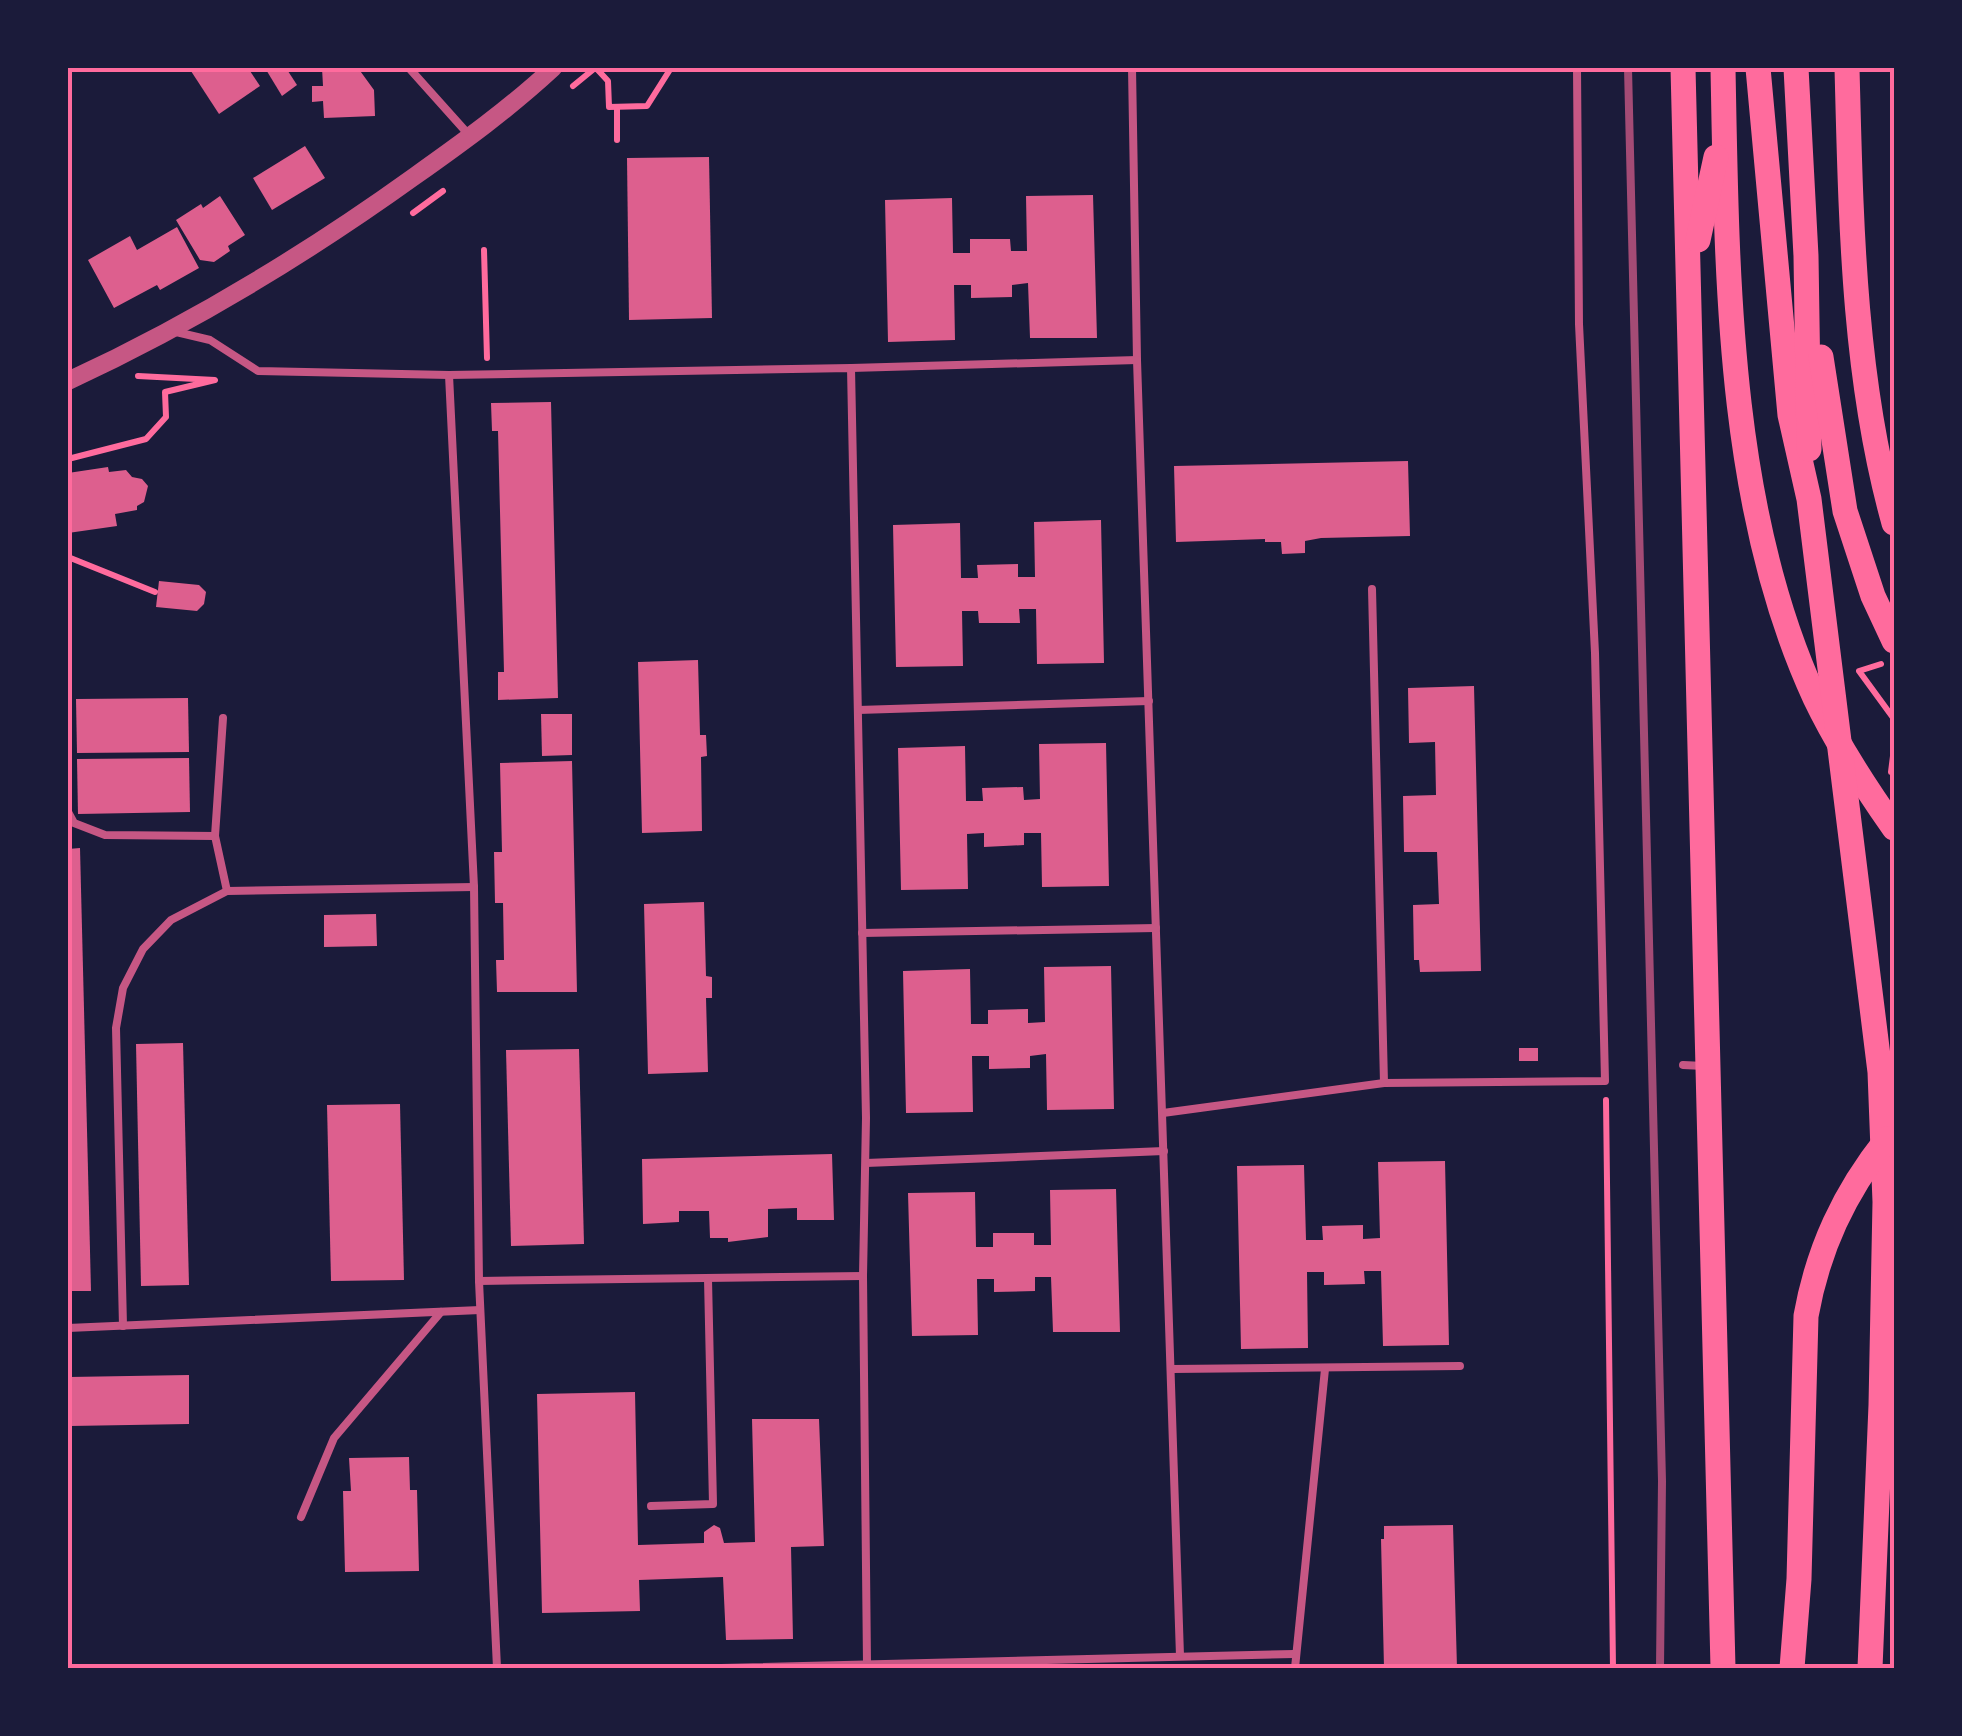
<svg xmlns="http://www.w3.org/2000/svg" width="1962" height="1736" font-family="'Playfair Display',serif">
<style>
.building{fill:#dd5f8e}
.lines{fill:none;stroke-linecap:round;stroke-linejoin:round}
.path{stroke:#ff6b9d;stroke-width:6}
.service{stroke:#c65784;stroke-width:8}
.tertiary{stroke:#c65784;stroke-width:18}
.primary{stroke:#ff6b9d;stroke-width:25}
.rail{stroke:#a44b75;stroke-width:8}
.neatline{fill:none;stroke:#ff6b9d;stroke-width:4}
</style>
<rect width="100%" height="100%" fill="#1b1b3a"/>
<g class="building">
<path d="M189 68H248L260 86 219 114Z"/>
<path d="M265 68H286L297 85 282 96Z"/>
<path d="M322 68H358L374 90 375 116 324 118 323 101 312 102V86H323Z"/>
<path d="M305 146 325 178 272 210 253 178Z"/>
<path d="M709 157 712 318 629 320 627 158Z"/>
<path d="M1093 195 1097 338H1030L1028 283 1012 285V297L971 298V285H954L955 340 888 342 885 200 952 198 953 253H970V239H1010L1011 251H1027L1026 196Z"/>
<path d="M220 196 245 235 228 246 230 251 214 262 200 260 176 220 201 204 203 208Z"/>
<path d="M177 227 199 268 160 290 157 285 114 308 88 260 130 236 137 250Z"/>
<path d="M551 402 558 698 498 700V672H504L498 431H492L491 403Z"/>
<path d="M1408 461 1410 536 1321 538 1305 541V553L1282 554 1281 542H1265V539L1176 542 1174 466Z"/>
<path d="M108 467 109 472 126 470 132 477 142 479 148 486 144 502 137 506V510L115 514 117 526 68 533V473Z"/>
<path d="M1101 520 1104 663 1037 664 1036 609H1019L1020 623H979L978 611H962L963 666 896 667 893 525 960 523 961 578H978L977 565 1018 564V577H1035L1034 522Z"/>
<path d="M159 581 199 585 206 592 204 604 197 611 156 607Z"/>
<path d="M698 660 700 735H706L707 756 701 757 702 831 642 833 638 662Z"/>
<path d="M1474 686 1481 971 1420 972 1419 960H1414L1413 905 1439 904 1437 852H1404L1403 796 1436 795 1435 742 1409 743 1408 688Z"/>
<path d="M188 698 189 752 77 753 76 699Z"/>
<path d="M541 714H572V755L542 756Z"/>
<path d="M1106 743 1109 886 1042 887 1041 833H1024V845L984 847V833L967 834 968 889 901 890 898 748 965 746 966 801H983L982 788 1023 787 1024 800 1040 799 1039 744Z"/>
<path d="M189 758 190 812 78 814 77 759Z"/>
<path d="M572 761 577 992H497L496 960H504L503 903H495L494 852H502L500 763Z"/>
<path d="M80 848 91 1291H68V849Z"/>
<path d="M704 902 706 976 712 977V998H706L708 1072 648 1074 644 904Z"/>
<path d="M376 914 377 946 324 947V915Z"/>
<path d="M1111 966 1114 1109 1047 1110 1046 1054 1030 1056V1068L989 1069V1056H972L973 1112 906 1113 903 971 970 969 971 1024H988V1010L1028 1009V1023L1045 1022 1044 967Z"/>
<path d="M183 1043 189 1285 141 1286 136 1044Z"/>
<rect x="1519" y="1048" width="19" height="13"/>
<path d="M579 1049 584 1244 511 1246 506 1050Z"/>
<path d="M400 1104 404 1280 331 1281 327 1105Z"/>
<path d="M832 1154 834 1220H797V1208L768 1209V1237L728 1242V1238H710L709 1211H679V1222L643 1224 642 1159Z"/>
<path d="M1445 1161 1449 1345 1383 1346 1381 1271H1364L1365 1284 1324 1285V1272H1307L1308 1348 1241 1349 1237 1166 1304 1165 1306 1240H1323L1322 1226 1363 1225V1239L1380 1238 1378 1162Z"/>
<path d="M1116 1189 1120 1332H1053L1051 1277H1035V1291L994 1292V1279H977L978 1335 912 1336 908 1193 975 1192 976 1247H993V1233H1034V1245H1051L1050 1190Z"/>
<path d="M189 1375V1424L70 1426 69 1377Z"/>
<path d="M635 1392 638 1545 704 1543V1532L714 1525 720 1528 724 1543 755 1542 752 1419H819L824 1546 791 1547 793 1639 726 1640 723 1577 639 1580 640 1611 542 1613 537 1394Z"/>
<path d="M409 1457 410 1490H417L419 1571 345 1572 343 1491H351L349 1458Z"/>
<path d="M1453 1525 1457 1668H1384L1381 1539H1384V1526Z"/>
</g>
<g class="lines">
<g class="path">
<path d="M596 68 608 81 609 107 647 106 671 68"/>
<path d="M573 86 595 68"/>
<path d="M617 107V140"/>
<path d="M413 213 443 191"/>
<path d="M484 250 487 358"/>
<path d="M68 459 146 439 166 417 165 392 215 380 138 376"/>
<path d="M68 557 155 592"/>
<path d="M1881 664 1859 671 1894 719"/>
<path d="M1891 772 1894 748"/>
<path d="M1606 1100 1613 1668"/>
</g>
<g class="service">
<path d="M409 68 469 135"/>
<path d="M1132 68 1137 360 1180 1656"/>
<path d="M172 331 210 340 258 371 449 375 851 368 866 1118 863 1276 867 1664"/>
<path d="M851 368 1137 360"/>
<path d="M449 375 474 887 479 1281 497 1668"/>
<path d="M1372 589 1384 1083"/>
<path d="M858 710 1149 701"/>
<path d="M223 718 215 836 227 891"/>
<path d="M68 812 74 823 105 835 215 836"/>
<path d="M862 933 1156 928"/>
<path d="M1683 1065 1704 1066"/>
<path d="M1163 1113 1384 1083 1605 1081 1595 653 1579 324 1577 68"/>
<path d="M866 1163 1164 1151"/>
<path d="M479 1281 863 1276"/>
<path d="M123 1326 116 1028 123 988 143 949 171 920 227 891 474 887"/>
<path d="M68 1328 480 1310"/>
<path d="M1172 1369 1460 1366"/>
<path d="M651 1506 713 1504 708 1279"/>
<path d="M301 1517 334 1438 441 1312"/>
<path d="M721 1668 1294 1654"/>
<path d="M1295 1668 1325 1369"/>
</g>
<path class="tertiary" d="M68 381C191 324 305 255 415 176 463 142 510 108 553 68"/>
<g class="primary">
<path d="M1683 68 1723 1668"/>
<path d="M1723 68C1727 274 1727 508 1815 698 1837 744 1865 787 1894 828"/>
<path d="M1758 68 1790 415 1809 499 1880 1072 1885 1202 1881 1405 1870 1668"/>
<path d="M1796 68 1806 256 1809 449"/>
<path d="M1847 68C1851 219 1853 377 1894 523"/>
<path d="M1698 240 1716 157"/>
<path d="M1821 357 1845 511 1873 596 1894 641"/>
<path d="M1792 1668 1799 1579 1806 1316C1818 1249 1844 1193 1887 1139"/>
</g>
<path class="rail" d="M1628 68 1662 1481 1660 1668"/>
</g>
<rect width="1962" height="1736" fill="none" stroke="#1b1b3a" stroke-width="140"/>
<rect x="70" y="70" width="1822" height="1596" class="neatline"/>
</svg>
